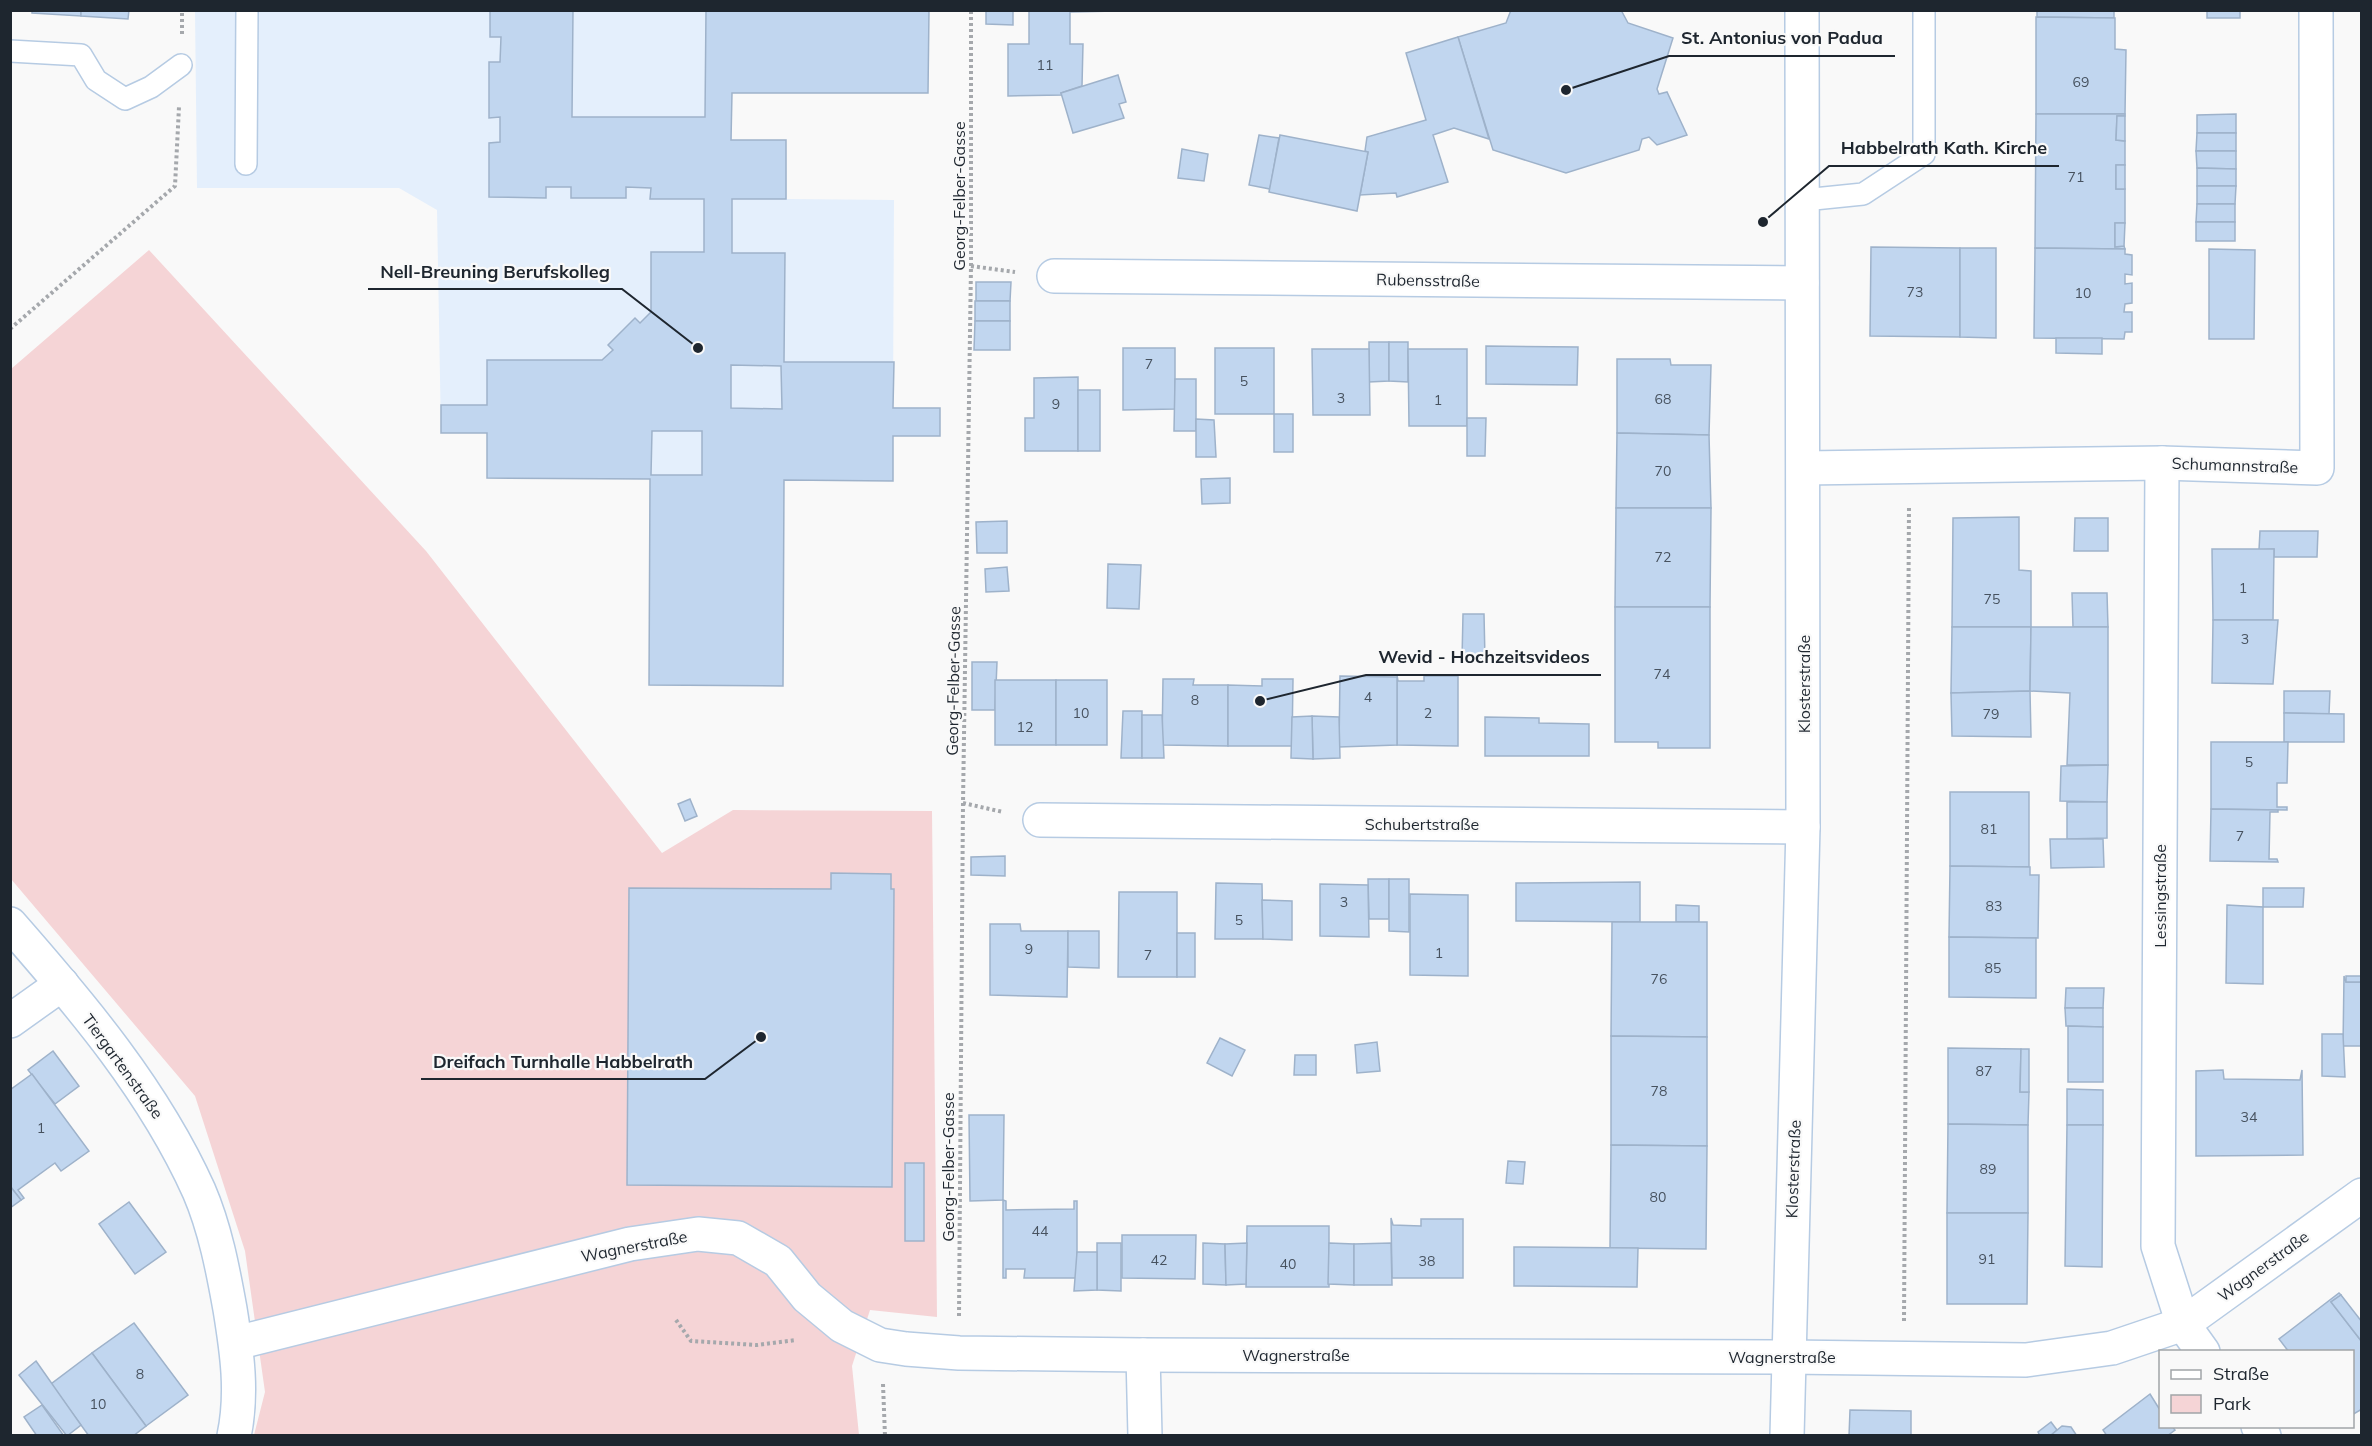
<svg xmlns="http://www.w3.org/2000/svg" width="2372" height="1446" font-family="Mulish,sans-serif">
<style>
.built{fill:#e4effc}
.green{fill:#f5d4d6}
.building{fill:#c1d6ef;stroke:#9eb2ca;stroke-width:1.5;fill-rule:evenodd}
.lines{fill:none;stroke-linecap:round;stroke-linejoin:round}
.service-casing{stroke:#b6cbe3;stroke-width:24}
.minor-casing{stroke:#b6cbe3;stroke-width:36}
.path{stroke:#a5a8ac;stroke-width:4;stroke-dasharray:3 3;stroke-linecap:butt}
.service{stroke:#fff;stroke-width:21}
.minor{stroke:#fff;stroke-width:33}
.labels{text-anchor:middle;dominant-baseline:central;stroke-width:4.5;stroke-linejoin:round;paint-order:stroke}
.number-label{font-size:14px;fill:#47525f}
.street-label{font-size:16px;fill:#1e262f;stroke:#f9f9f9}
.leader{fill:none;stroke:#1e262f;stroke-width:2}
.callout-dot{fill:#1e262f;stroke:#f9f9f9;stroke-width:2}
.callout-label{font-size:18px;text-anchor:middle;font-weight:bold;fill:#1e262f;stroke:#f9f9f9;stroke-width:4.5;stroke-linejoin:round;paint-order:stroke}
</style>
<rect width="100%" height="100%" fill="#f9f9f9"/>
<path class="built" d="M195 11H929L928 93H732V140H786L787 199 894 200 893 407 940 408V436H893V481L784 480 783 686 649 685 650 479 487 478V433H441L437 210 399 188H197Z"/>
<path class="green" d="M149 250 426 551 662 853 733 810 932 811 937 1317 870 1310 852 1366 859 1435H254L265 1392 245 1251 195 1096 11 879V369Z"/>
<g class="building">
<path d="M32 10H81V16L32 13Z"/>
<path d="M81 10H129L128 19 81 16Z"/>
<path d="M490 10H573L572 117H705L706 10H929L928 93H732L731 140H786V199H732V253H785L784 362H894L893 408H940V436H893V481L784 480 783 686 649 685 650 479 487 478V433H441V405H487V360H602L613 350 608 345 635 318 640 323 651 312V252H704V199H650L651 188 626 187V198H571V187H546V198L489 197V143L500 142V117L489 118V62H500L501 37H490ZM731 365 781 366 782 409 731 408ZM652 431H702V475H651Z"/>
<path d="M986 10H1013V25L986 24Z"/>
<path d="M1029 10H1163L1070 12V44H1083L1082 86 1061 93 1062 95 1008 96V44H1029Z"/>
<path d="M1511 10H1621L1628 23 1673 38 1657 89 1659 94 1667 92 1687 135 1657 145 1649 137 1642 139 1639 150 1566 173 1493 150 1458 37 1506 23Z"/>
<path d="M2037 10H2114V18L2037 17Z"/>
<rect x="2207" y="10" width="33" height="8"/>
<path d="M2036 17 2115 18V49L2126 50 2125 114H2036Z"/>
<path d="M1458 37 1489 139 1454 128 1433 135 1448 182 1397 197 1396 193 1360 195 1368 152 1365 151 1367 137 1426 120 1406 53Z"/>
<path d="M1118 75 1126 102 1119 104 1124 118 1073 133 1061 93Z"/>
<path d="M2036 114H2125V116H2117L2116 140 2125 141V165H2116V189H2125V223H2115V247L2124 246 2125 249 2035 248Z"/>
<path d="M2236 114V133H2197V115Z"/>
<path d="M2117 116H2125V141L2116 140Z"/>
<path d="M2197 133H2236V151H2196Z"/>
<path d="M1259 135 1279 138 1270 189 1249 185Z"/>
<path d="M1280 135 1368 152 1357 211 1269 192Z"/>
<path d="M1182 149 1208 154 1204 181 1178 178Z"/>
<path d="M2196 151H2236V169L2197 168Z"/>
<rect x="2116" y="165" width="9" height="24"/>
<path d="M2197 168 2236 169V186H2197Z"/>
<path d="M2197 186H2236L2235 204H2197Z"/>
<path d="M2197 204H2235V222H2196Z"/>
<rect x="2196" y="222" width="39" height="19"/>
<path d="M2115 223H2125L2124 246 2115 247Z"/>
<path d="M1871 247 1960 248V337L1870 336Z"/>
<path d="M1960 248H1996V338L1960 337Z"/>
<path d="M2035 248 2125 249V254L2132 255V275L2125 274V284L2132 283V303L2125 304 2124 312H2132V332H2125L2124 339 2034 338Z"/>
<path d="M2209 249 2255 250 2254 339H2209Z"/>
<path d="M976 282H1011L1010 301H976Z"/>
<rect x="975" y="301" width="35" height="20"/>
<path d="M975 321H1010V350H974Z"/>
<path d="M2056 338H2102V354L2056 353Z"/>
<path d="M1369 342H1389V381L1369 382Z"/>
<path d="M1389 342H1408V382L1389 381Z"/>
<path d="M1486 346 1578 347 1577 385 1486 384Z"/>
<path d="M1123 348H1175V409L1123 410Z"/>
<rect x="1215" y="348" width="59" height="66"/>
<path d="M1312 349H1369L1370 415H1313Z"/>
<path d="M1408 349H1467V426H1409Z"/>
<path d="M1617 359H1670L1671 365H1711L1709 435 1617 433Z"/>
<path d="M1078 377V451H1025V418H1034V378Z"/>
<path d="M1175 379H1196V431H1174Z"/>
<rect x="1078" y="390" width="22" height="61"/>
<rect x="1274" y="414" width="19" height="38"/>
<path d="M1467 418H1486L1485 456H1467Z"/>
<path d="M1196 419 1214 420 1216 457H1196Z"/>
<path d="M1617 433 1709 435 1711 508H1616Z"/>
<path d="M1230 478V503L1202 504 1201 479Z"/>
<path d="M1616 508H1711L1710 607H1615Z"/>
<path d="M2019 517V570L2031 571V627H1952L1953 518Z"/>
<path d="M2075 518H2108V551H2074Z"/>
<path d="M1007 521V553H977L976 522Z"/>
<path d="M2260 531H2318L2317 557H2274V549L2259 550Z"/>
<path d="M2212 549H2274L2273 620H2213Z"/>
<path d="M1108 564 1141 565 1139 609 1107 608Z"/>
<path d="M1007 567 1009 591 986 592 985 569Z"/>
<path d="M2072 593H2107L2108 627H2073Z"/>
<path d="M1615 607H1710V748H1658V742H1615Z"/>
<path d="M1463 614H1484L1485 659H1462Z"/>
<path d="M2213 620H2278L2273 684 2212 683Z"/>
<path d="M1952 627H2031L2030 691 1951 693Z"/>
<path d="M2031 627H2108V765H2067L2070 693 2030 691Z"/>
<path d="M972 662H997L995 710H972Z"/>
<path d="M1397 675 1398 681H1424V676H1458V746L1397 745Z"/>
<path d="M1340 676 1397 677V745L1339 747Z"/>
<path d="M1163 679H1194L1193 685H1228V746L1162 745Z"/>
<path d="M1262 679H1293L1292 746H1228V685L1262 686Z"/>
<rect x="995" y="680" width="61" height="65"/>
<rect x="1056" y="680" width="51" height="65"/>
<path d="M2030 691 2031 737 1952 736 1951 693Z"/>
<path d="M2284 691H2330L2329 714 2284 713Z"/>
<path d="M1123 711H1142V758H1121Z"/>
<path d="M2284 713 2344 714V742H2284Z"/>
<path d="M1142 715H1162L1164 758H1142Z"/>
<path d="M1312 716 1339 717 1340 758 1313 759Z"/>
<path d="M1312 716 1313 759 1291 758 1292 717Z"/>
<path d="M1485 717 1539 718V723L1589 724V756H1485Z"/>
<path d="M2211 742H2288L2287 783H2277V807H2287V810L2211 809Z"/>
<path d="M2108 765 2107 802 2060 801 2061 766Z"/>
<path d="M1950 792H2029V867L1950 866Z"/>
<path d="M690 799 697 816 685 821 678 804Z"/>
<path d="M2067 802H2107V838L2067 839Z"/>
<path d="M2211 809 2278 810V812H2270L2269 859H2277L2278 862 2210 861Z"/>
<path d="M2050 839H2103L2104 867 2051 868Z"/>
<path d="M1005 856V876L971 875V857Z"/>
<path d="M1950 866 2030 867V875H2039L2038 938 1949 937Z"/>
<path d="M831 873 891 874V889H894L892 1187 627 1185 629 888 831 889Z"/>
<path d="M1368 879H1389V919H1369Z"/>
<path d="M1389 879H1409V932L1389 931Z"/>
<path d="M1640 882V922L1516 921V883Z"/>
<path d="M1216 883 1262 884 1263 939H1215Z"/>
<path d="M1320 884 1368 885 1369 937 1320 936Z"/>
<path d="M2263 888H2304L2303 907H2263Z"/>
<path d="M1119 892H1177V977H1118Z"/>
<path d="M1410 894 1468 895V976L1410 975Z"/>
<path d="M1262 900 1292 901V940L1263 939Z"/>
<path d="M1676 905 1699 906V922H1676Z"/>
<path d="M2227 905 2263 907V984L2226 983Z"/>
<path d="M1612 922H1707V1037L1611 1036Z"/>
<path d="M990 924H1020L1021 931H1068L1067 997 990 995Z"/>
<path d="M1068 931H1099V968L1068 967Z"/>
<rect x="1177" y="933" width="18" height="44"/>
<path d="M1949 937 2036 938V998L1949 997Z"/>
<path d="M2344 976 2346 982H2362V1046H2343Z"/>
<rect x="2346" y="976" width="16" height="6"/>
<path d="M2066 988H2104L2103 1008H2065Z"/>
<path d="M2065 1008H2103V1027L2066 1026Z"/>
<path d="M2068 1026 2103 1027V1082H2068Z"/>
<path d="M2322 1034H2343L2345 1077 2322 1076Z"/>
<path d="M1611 1036 1707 1037V1146L1611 1145Z"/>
<path d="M1220 1038 1245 1050 1232 1076 1207 1063Z"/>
<path d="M1377 1042 1380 1071 1357 1073 1355 1045Z"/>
<path d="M1948 1048 2021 1049 2020 1092H2029L2028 1125 1948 1124Z"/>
<path d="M2021 1049H2029V1092H2020Z"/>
<path d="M53 1051 79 1086 55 1104 28 1070Z"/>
<path d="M1295 1055H1316V1075H1294Z"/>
<path d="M2223 1070 2224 1079 2300 1080 2302 1070 2303 1155 2196 1156V1071Z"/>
<path d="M32 1074 89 1151 61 1171 55 1163 18 1190 24 1198 21 1200 10 1186V1090Z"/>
<path d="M2067 1089 2103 1090V1125H2067Z"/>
<path d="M969 1115H1004L1003 1200 970 1201Z"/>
<path d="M1948 1124 2028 1125V1213H1947Z"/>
<path d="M2067 1125H2103L2102 1267 2065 1266Z"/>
<path d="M1611 1145 1707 1146 1706 1249 1610 1248Z"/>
<path d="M1508 1161 1525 1162 1523 1184 1506 1183Z"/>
<rect x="905" y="1163" width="19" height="78"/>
<path d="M10 1186 21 1200 10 1208Z"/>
<path d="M1003 1200 1006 1201V1210L1074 1209V1201H1077V1278H1024L1025 1269H1006V1278H1003Z"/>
<path d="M129 1202 166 1252 135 1274 99 1224Z"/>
<path d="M1947 1213H2028L2027 1304H1947Z"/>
<path d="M1391 1218 1393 1225 1421 1226V1219H1463V1278H1392Z"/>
<path d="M1247 1226H1329V1287H1246Z"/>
<path d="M1122 1235H1196L1195 1279 1122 1278Z"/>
<path d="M1097 1243H1121V1291L1097 1290Z"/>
<path d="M1203 1243 1225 1244 1226 1285 1203 1284Z"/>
<path d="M1247 1243 1246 1284 1226 1285 1225 1244Z"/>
<path d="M1329 1243 1354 1244V1285L1328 1284Z"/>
<path d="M1391 1243 1392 1285H1354V1244Z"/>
<path d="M1514 1247 1638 1248 1637 1287 1514 1286Z"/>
<path d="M1077 1252H1097V1290L1074 1291Z"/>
<path d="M2339 1293 2341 1295 2331 1302 2362 1342V1409L2352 1415V1352H2289L2279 1339Z"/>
<path d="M2341 1295 2362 1322V1342L2331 1302Z"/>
<path d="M134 1323 188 1395 146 1426 92 1353Z"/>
<path d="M92 1353 146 1426 133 1436H89L51 1384Z"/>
<path d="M36 1361 81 1425 67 1436 19 1375Z"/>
<path d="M2150 1394 2160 1410V1426H2172L2175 1430 2167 1436H2107L2103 1430Z"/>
<path d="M42 1405 64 1436H37L24 1417Z"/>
<path d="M1850 1410 1911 1411V1436H1849Z"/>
<path d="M2051 1422 2057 1430 2050 1436H2040L2038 1432Z"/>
<path d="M2062 1426 2071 1427 2077 1436H2050Z"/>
</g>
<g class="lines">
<defs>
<g id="service">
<path d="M10 51 81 55 96 80 125 99 151 87 181 65"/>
<path d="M246 164 247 10"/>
<path d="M1804 200 1863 194 1924 154V10"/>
</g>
<g id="minor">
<path d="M1054 276 1802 283"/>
<path d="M2162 463 2158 1246 2183 1324 2203 1352"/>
<path d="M1804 468 2162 463 2317 468 2316 10"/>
<path d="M1040 820 1803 827"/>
<path d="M10 924C82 1006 154 1091 199 1191 215 1228 223 1270 230 1309 237 1352 243 1393 234 1436"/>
<path d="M10 1021 62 984"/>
<path d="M236 1343 630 1244 698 1234 738 1238 778 1261 807 1297 842 1326 880 1345 906 1349 959 1353 1143 1355 1788 1357 2026 1360 2112 1348 2183 1324 2362 1195"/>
<path d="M1143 1355 1145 1436"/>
<path d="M2258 1426 2264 1436"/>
<path d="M1787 1436 1803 827 1802 10"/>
</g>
</defs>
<use href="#service" class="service-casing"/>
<use href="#minor" class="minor-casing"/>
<g class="path">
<path d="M182 34V10"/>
<path d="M971 266 1015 272"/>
<path d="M10 329 175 186 179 107"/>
<path d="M963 803 1003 812"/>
<path d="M959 1316 963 803 971 266V10"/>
<path d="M676 1320 691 1341 757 1345 796 1340"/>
<path d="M1904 1321 1909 506"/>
<path d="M883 1384 885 1436"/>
</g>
<use href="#service" class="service"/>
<use href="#minor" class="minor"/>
</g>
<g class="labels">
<g class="number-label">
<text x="1045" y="65">11</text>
<text x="2081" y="82">69</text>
<text x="2076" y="177">71</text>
<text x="1915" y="292">73</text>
<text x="2083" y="293">10</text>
<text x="1149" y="364">7</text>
<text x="1244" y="381">5</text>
<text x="1341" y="398">3</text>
<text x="1663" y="399">68</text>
<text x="1438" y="400">1</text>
<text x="1056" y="404">9</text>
<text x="1663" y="471">70</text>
<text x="1663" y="557">72</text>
<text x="2243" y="588">1</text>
<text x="1992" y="599">75</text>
<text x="2245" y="639">3</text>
<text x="1662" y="674">74</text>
<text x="1368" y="697">4</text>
<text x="1195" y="700">8</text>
<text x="1081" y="713">10</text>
<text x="1428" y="713">2</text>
<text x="1991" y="714">79</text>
<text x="1025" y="727">12</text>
<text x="2249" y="762">5</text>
<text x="1989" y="829">81</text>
<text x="2240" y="836">7</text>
<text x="1344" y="902">3</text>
<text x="1994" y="906">83</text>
<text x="1239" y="920">5</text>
<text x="1029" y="949">9</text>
<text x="1439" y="953">1</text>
<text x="1148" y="955">7</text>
<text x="1993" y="968">85</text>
<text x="1659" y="979">76</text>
<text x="1984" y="1071">87</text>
<text x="1659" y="1091">78</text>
<text x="2249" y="1117">34</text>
<text x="41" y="1128">1</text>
<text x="1988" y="1169">89</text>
<text x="1658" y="1197">80</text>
<text x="1040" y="1231">44</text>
<text x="1987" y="1259">91</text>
<text x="1159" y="1260">42</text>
<text x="1427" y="1261">38</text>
<text x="1288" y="1264">40</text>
<text x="140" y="1374">8</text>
<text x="98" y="1404">10</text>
</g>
<g class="street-label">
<text transform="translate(959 196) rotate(-90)">Georg-Felber-Gasse</text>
<text transform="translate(1428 280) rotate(1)">Rubensstraße</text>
<text transform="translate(2235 465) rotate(2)">Schumannstraße</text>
<text transform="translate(953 681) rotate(-89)">Georg-Felber-Gasse</text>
<text transform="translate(1804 684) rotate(-90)">Klosterstraße</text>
<text x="1422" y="824">Schubertstraße</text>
<text transform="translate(2160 896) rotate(-90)">Lessingstraße</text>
<text transform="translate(123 1066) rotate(54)">Tiergartenstraße</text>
<text transform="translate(948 1167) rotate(-90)">Georg-Felber-Gasse</text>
<text transform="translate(1793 1169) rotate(-88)">Klosterstraße</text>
<text transform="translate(634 1246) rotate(-11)">Wagnerstraße</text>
<text transform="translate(2263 1266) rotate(-36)">Wagnerstraße</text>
<text x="1296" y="1355">Wagnerstraße</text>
<text x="1782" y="1357">Wagnerstraße</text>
</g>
</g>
<path class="leader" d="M1566 90L1669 56H1895M1763 222L1829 166H2059M698 348L622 289H368M1260 701L1366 675H1601M761 1037L705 1079H421"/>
<g class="callout-dot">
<circle cx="1566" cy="90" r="6"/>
<circle cx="1763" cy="222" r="6"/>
<circle cx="698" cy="348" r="6"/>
<circle cx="1260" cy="701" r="6"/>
<circle cx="761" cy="1037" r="6"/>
</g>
<g class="callout-label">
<text x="1782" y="44">St. Antonius von Padua</text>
<text x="1944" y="154">Habbelrath Kath. Kirche</text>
<text x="495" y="278">Nell-Breuning Berufskolleg</text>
<text x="1484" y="663">Wevid - Hochzeitsvideos</text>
<text x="563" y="1068">Dreifach Turnhalle Habbelrath</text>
</g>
<rect width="2372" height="1446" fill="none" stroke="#1e262f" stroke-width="24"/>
<rect x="2159" y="1350" width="195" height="78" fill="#f9f9f9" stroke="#a1a5a8" stroke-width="1.5"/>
<rect x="2171" y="1370" width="30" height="9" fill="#ffffff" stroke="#a1a5a8" stroke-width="1.5"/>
<text x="2213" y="1380" font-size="18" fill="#1e262f">Straße</text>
<rect x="2171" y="1395" width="30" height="18" fill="#f5d4d6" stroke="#a1a5a8" stroke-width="1.5"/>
<text x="2213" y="1410" font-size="18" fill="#1e262f">Park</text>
</svg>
